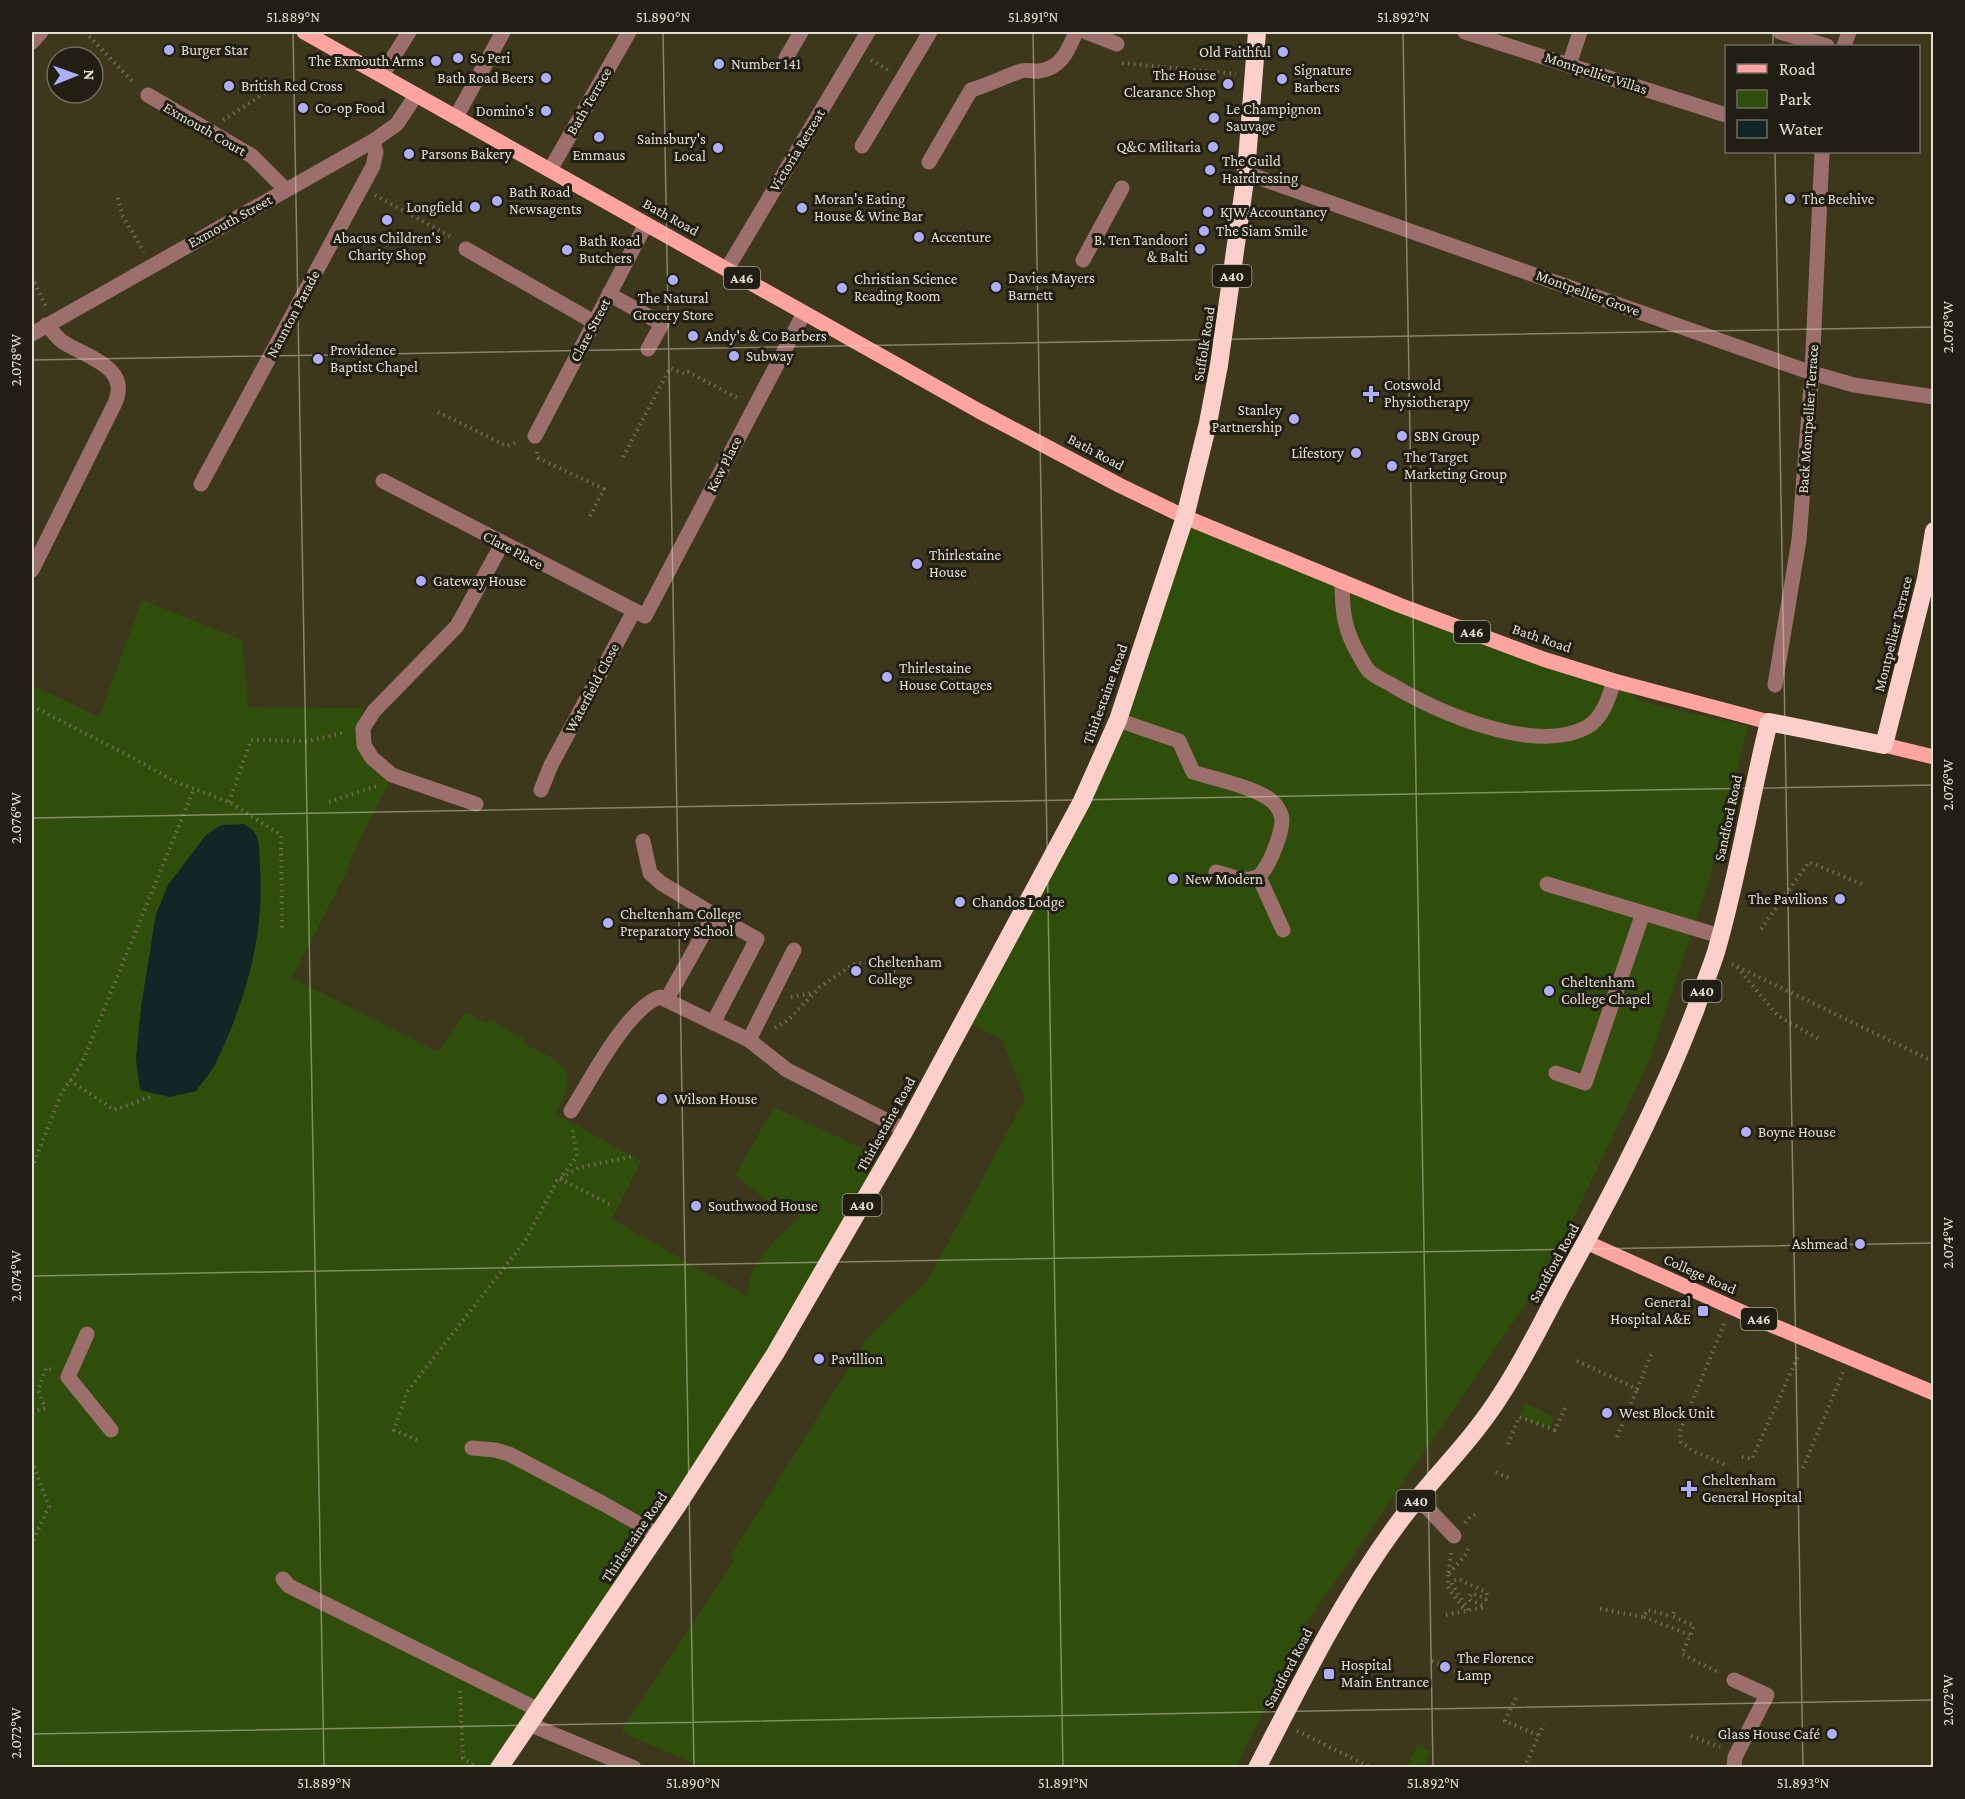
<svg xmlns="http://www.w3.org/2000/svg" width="1965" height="1799" font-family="'Crimson Pro',serif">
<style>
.green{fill:#304e0b}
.water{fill:#122527}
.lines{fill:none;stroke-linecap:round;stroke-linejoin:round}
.path{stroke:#726c55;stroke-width:4;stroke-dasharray:1.5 4.5;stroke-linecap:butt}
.minor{stroke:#9c6f6c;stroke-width:15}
.major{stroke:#ffa49f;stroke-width:15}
.highway{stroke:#fccfcb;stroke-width:18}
.ticks{fill:none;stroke:#e3dfd0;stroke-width:1.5;stroke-opacity:0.45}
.poi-dot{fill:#aeaefa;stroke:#211f13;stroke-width:2}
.labels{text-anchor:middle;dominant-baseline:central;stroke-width:6;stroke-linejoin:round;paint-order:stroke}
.shield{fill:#211f13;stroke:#a9a597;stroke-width:1.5}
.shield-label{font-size:14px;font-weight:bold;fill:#e3dfd0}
.poi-label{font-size:15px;fill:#e3dfd0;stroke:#211f13;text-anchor:start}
.street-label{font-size:15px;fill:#e3dfd0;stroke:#211f13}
.neatline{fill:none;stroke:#e3dfd0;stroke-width:2}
.ticks-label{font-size:15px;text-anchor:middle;fill:#e3dfd0}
</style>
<rect width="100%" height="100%" fill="#3d371c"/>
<g class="green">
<path d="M1185 517 1614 681 1643 702 1748 726 1708 885 1651 1057 1547 1273 1310 1618 1236 1767H702L621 1732 734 1560 730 1557 868 1337 928 1280 1025 1099 1002 1039 963 1021 1082 801Z"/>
<path d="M142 600 242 640 248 707 364 708C347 748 360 757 389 783L356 847 346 873 292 978 438 1052 466 1012 487 1023 490 1019 502 1025V1027L526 1040 524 1044C542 1053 572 1062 567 1088 565 1097 560 1106 556 1114L641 1161 612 1219 747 1296C749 1289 749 1280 752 1273 762 1251 780 1234 799 1219L797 1209 775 1207 735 1175 774 1107 887 1160 775 1354 499 1767H32V685L99 717Z"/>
<path d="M1525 1403 1554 1417 1549 1428 1519 1417Z"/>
<path d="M1417 1745 1431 1751 1424 1767H1407Z"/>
</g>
<path class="water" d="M244 824C262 833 259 849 260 868 265 932 246 999 219 1056 214 1069 204 1080 196 1091L169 1097 140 1090 136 1059 141 1007 156 914 168 885 206 835 221 825Z"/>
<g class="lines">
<g class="path">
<path d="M85 32 134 83"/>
<path d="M871 60 888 70"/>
<path d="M1122 63 1236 74"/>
<path d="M223 120 281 83"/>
<path d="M375 195 453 238"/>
<path d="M118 198 122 215 144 252"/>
<path d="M32 277 46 307"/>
<path d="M438 412 507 446 518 442"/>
<path d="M537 452 538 458 604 489 589 518"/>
<path d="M623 457 670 368 685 374 688 372 740 399"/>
<path d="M32 706 133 758 176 782 229 802 281 835 282 931"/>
<path d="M229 802 251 740 309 741 346 732"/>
<path d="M329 802 377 786"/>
<path d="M1761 929 1809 862 1864 885"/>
<path d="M1732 964 1934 1062"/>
<path d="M1737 967 1778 1016 1821 1040"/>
<path d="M791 997 813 993"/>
<path d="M775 1028 788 1020 820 987 855 963H873L896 972"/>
<path d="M70 1080 114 1110 150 1097"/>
<path d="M32 1168 61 1094 82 1063 194 789"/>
<path d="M563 1175 577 1156 572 1127"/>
<path d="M560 1179 613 1206"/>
<path d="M1724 1324 1680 1431 1681 1442 1693 1451 1726 1465"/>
<path d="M1577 1361 1637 1389 1652 1353"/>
<path d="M32 1412 45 1408 38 1390 46 1368 52 1370"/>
<path d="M1617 1437 1637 1389"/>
<path d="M417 1440 394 1430 407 1392 525 1241 557 1181 578 1168 634 1156"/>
<path d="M1508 1444 1519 1417 1555 1430 1565 1408"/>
<path d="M1742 1457 1752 1459 1799 1354"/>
<path d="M32 1461 49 1507 32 1542"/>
<path d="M1803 1468 1843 1372"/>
<path d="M1496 1472 1509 1478"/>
<path d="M1465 1523 1470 1517 1476 1514"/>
<path d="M1451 1553 1448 1575 1466 1554 1468 1549"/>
<path d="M1448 1575V1587L1465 1611"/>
<path d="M1600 1609 1644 1617 1647 1610 1672 1616"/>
<path d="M1468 1610 1452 1584V1581L1458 1579 1486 1592 1488 1597 1486 1599 1472 1593 1469 1597 1470 1600 1486 1607"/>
<path d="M1674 1612 1672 1616 1694 1626 1682 1654 1720 1673"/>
<path d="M1446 1615 1486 1607"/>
<path d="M1644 1617 1690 1635"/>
<path d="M1432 1661 1466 1676"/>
<path d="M460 1691 463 1758 477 1768"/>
<path d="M1516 1698 1505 1721 1538 1735"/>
<path d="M1297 1731 1372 1768"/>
<path d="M1691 1736 1720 1747"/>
<path d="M1524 1768 1544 1724"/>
</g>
<g class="minor">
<path d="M1086 32 1117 44"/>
<path d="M1465 32 1726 115"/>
<path d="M1780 32 1827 46"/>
<path d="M32 42 41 32"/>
<path d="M1844 46 1849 32"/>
<path d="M786 58 801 32"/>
<path d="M1569 65 1580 32"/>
<path d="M382 75 409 32"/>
<path d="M148 95 252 156 286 190"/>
<path d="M456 117 503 32"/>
<path d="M862 146 930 32"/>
<path d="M929 162 971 90C988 85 1004 77 1021 71 1027 69 1033 72 1039 71 1062 68 1068 50 1076 32"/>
<path d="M550 170 629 32"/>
<path d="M1246 173 1812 373 1854 385 1934 397"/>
<path d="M466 249 594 322"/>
<path d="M1083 260 1122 188"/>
<path d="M727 269 868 32"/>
<path d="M609 294 662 324 648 349"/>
<path d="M32 334 373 141 397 124 416 95"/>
<path d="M535 436 646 224"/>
<path d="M383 481 645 616 804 313"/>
<path d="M201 484 373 166 376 152 373 141"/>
<path d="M32 570 115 403C131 367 86 357 63 342 57 338 52 330 46 325"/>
<path d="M1342 581C1342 610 1344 630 1359 655 1362 660 1365 667 1369 671 1375 677 1385 681 1392 685 1438 713 1536 755 1587 727 1603 718 1609 697 1614 681"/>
<path d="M1775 685 1799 540 1812 373 1822 152"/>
<path d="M1118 720 1179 741 1193 772C1214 779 1260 788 1274 803 1278 807 1282 815 1282 820 1282 833 1268 872 1257 877 1245 883 1228 875 1216 872"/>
<path d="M541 790 551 765 634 611"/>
<path d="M476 804 392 775 372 758 364 745 363 728 374 711 457 626 502 544"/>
<path d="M643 841 650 873 661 883 714 915"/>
<path d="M1259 877 1283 930"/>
<path d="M1547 884 1720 936"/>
<path d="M667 999 714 915 757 939 713 1023"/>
<path d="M749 1040 794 950"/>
<path d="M1556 1073 1585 1083 1643 913"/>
<path d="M571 1111C590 1081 627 1008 660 997L749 1040 787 1070 905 1130"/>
<path d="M87 1334 68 1377 111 1430"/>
<path d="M472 1448 495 1450 509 1454 602 1503 657 1534"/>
<path d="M1418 1498 1454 1536"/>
<path d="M283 1579 289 1586 539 1710"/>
<path d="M1734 1680 1767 1695 1735 1757 1734 1768"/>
<path d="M529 1724 634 1768"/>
</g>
<g class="major">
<path d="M304 32 979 411 1119 485 1185 517 1399 605 1543 659 1614 681 1769 722"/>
<path d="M1884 745 1934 757"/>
<path d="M1586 1242 1762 1321 1934 1393"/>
</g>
<g class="highway">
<path d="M499 1768 679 1503 775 1354 905 1130 1082 801 1118 720 1185 517 1208 423 1219 365 1246 173 1257 32"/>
<path d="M1257 1768C1301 1683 1342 1599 1399 1522 1432 1478 1473 1440 1502 1393 1527 1355 1546 1313 1568 1274 1616 1188 1661 1100 1696 1008 1702 989 1710 971 1716 952 1738 877 1750 798 1769 722L1884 745 1926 579 1934 531"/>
</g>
</g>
<path class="ticks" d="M293 32 324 1768M663 32 694 1768M1033 32 1063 1768M1403 32 1433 1768M1773 32V46M1775 152 1803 1768M32 360 1934 327M32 818 1934 785M32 1276 1934 1243M32 1734 1934 1700"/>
<g class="poi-dot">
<circle cx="169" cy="50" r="6"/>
<circle cx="1283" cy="52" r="6"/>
<circle cx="458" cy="58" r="6"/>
<circle cx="436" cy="61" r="6"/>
<circle cx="719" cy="64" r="6"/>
<circle cx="546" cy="78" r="6"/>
<circle cx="1282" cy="79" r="6"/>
<circle cx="1228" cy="84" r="6"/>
<circle cx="229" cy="86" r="6"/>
<circle cx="303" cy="108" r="6"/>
<circle cx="546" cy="111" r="6"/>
<circle cx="1214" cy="118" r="6"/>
<circle cx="599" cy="137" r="6"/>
<circle cx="1213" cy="147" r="6"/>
<circle cx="718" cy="148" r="6"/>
<circle cx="409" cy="154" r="6"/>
<circle cx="1210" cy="170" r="6"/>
<circle cx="1790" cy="199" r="6"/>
<circle cx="497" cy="201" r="6"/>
<circle cx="475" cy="207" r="6"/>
<circle cx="802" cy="208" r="6"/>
<circle cx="1208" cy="212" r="6"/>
<circle cx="387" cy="220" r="6"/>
<circle cx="1204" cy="231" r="6"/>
<circle cx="919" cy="237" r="6"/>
<circle cx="1200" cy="249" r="6"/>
<circle cx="567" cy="250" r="6"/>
<circle cx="673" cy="280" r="6"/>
<circle cx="996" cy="287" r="6"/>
<circle cx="842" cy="288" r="6"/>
<circle cx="693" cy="336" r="6"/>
<circle cx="734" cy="356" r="6"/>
<circle cx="318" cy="359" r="6"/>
<path d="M1368 385h6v6h6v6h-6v6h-6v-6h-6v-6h6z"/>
<circle cx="1294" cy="419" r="6"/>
<circle cx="1402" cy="436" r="6"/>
<circle cx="1356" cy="453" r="6"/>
<circle cx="1392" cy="466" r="6"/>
<circle cx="917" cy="564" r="6"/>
<circle cx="421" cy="581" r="6"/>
<circle cx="887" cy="677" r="6"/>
<circle cx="1173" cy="879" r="6"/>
<circle cx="1840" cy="899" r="6"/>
<circle cx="960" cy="902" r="6"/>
<circle cx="608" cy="923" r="6"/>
<circle cx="856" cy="971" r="6"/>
<circle cx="1549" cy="991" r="6"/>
<circle cx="662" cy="1099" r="6"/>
<circle cx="1746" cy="1132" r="6"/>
<circle cx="696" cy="1206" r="6"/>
<circle cx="1860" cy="1244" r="6"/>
<rect x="1697" y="1305" width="12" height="12" rx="3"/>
<circle cx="819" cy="1359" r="6"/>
<circle cx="1607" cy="1413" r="6"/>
<path d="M1686 1480h6v6h6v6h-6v6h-6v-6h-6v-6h6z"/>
<circle cx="1445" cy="1667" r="6"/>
<rect x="1323" y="1668" width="12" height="12" rx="3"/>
<circle cx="1832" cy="1734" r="6"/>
</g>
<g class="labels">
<g class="shield">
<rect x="1212.5" y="265" width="39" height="22" rx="4.5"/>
<rect x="724" y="267" width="36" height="22" rx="4.5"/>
<rect x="1454" y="621" width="36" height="22" rx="4.5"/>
<rect x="1682.5" y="980" width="39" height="22" rx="4.5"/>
<rect x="842.5" y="1194" width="39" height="22" rx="4.5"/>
<rect x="1741" y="1308" width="36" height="22" rx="4.5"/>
<rect x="1396.5" y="1490" width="39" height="22" rx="4.5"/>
</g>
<g class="shield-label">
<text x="1232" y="276">A40</text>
<text x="742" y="278">A46</text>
<text x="1472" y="632">A46</text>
<text x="1702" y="991">A40</text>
<text x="862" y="1205">A40</text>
<text x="1759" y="1319">A46</text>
<text x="1416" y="1501">A40</text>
</g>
<g class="poi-label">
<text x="181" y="50">Burger Star</text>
<text x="1271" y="52" text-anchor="end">Old Faithful</text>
<text x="470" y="58">So Peri</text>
<text x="424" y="61" text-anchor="end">The Exmouth Arms</text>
<text x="731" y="64">Number 141</text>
<text x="1294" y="70">Signature<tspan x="1294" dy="17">Barbers</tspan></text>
<text x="1216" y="75" text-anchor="end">The House<tspan x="1216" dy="17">Clearance Shop</tspan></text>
<text x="534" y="78" text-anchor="end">Bath Road Beers</text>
<text x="241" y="86">British Red Cross</text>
<text x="315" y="108">Co-op Food</text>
<text x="1226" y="109">Le Champignon<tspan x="1226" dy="17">Sauvage</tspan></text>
<text x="534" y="111" text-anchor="end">Domino's</text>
<text x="706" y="139" text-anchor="end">Sainsbury's<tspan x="706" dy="17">Local</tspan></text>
<text x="1201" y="147" text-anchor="end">Q&amp;C Militaria</text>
<text x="421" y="154">Parsons Bakery</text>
<text x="599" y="155" text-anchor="middle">Emmaus</text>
<text x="1222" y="161">The Guild<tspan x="1222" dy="17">Hairdressing</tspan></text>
<text x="509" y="192">Bath Road<tspan x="509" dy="17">Newsagents</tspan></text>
<text x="814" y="199">Moran's Eating<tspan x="814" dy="17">House &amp; Wine Bar</tspan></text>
<text x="1802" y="199">The Beehive</text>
<text x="463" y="207" text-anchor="end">Longfield</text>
<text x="1220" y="212">KJW Accountancy</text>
<text x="1216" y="231">The Siam Smile</text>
<text x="931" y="237">Accenture</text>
<text x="387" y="238" text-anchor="middle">Abacus Children's<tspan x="387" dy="17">Charity Shop</tspan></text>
<text x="1188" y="240" text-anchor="end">B. Ten Tandoori<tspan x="1188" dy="17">&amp; Balti</tspan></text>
<text x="579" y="241">Bath Road<tspan x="579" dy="17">Butchers</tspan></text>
<text x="1008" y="278">Davies Mayers<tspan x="1008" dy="17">Barnett</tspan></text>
<text x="854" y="279">Christian Science<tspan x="854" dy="17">Reading Room</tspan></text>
<text x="673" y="298" text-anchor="middle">The Natural<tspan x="673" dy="17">Grocery Store</tspan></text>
<text x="705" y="336">Andy's &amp; Co Barbers</text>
<text x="330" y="350">Providence<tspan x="330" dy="17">Baptist Chapel</tspan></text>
<text x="746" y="356">Subway</text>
<text x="1384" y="385">Cotswold<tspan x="1384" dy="17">Physiotherapy</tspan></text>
<text x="1282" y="410" text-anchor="end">Stanley<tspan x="1282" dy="17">Partnership</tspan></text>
<text x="1414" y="436">SBN Group</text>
<text x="1344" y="453" text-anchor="end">Lifestory</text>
<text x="1404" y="457">The Target<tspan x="1404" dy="17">Marketing Group</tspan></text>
<text x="929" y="555">Thirlestaine<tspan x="929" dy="17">House</tspan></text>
<text x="433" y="581">Gateway House</text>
<text x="899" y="668">Thirlestaine<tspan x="899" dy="17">House Cottages</tspan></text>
<text x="1185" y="879">New Modern</text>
<text x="1828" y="899" text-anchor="end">The Pavilions</text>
<text x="972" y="902">Chandos Lodge</text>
<text x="620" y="914">Cheltenham College<tspan x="620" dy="17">Preparatory School</tspan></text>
<text x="868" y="962">Cheltenham<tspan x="868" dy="17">College</tspan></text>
<text x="1561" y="982">Cheltenham<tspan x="1561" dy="17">College Chapel</tspan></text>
<text x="674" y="1099">Wilson House</text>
<text x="1758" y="1132">Boyne House</text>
<text x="708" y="1206">Southwood House</text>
<text x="1848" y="1244" text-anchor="end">Ashmead</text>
<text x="1691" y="1302" text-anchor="end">General<tspan x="1691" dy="17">Hospital A&amp;E</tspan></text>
<text x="831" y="1359">Pavillion</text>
<text x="1619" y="1413">West Block Unit</text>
<text x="1702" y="1480">Cheltenham<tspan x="1702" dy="17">General Hospital</tspan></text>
<text x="1457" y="1658">The Florence<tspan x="1457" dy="17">Lamp</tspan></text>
<text x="1341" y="1665">Hospital<tspan x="1341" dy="17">Main Entrance</tspan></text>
<text x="1820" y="1734" text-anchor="end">Glass House Café</text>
</g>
<g class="street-label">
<text transform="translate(1596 73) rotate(18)">Montpellier Villas</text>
<text transform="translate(589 101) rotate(-60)">Bath Terrace</text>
<text transform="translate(205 129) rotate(30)">Exmouth Court</text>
<text transform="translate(797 150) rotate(-59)">Victoria Retreat</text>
<text transform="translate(671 217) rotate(29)">Bath Road</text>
<text transform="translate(230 221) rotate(-29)">Exmouth Street</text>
<text transform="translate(1588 293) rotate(20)">Montpellier Grove</text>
<text transform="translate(293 314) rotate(-62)">Naunton Parade</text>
<text transform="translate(590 330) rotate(-62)">Clare Street</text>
<text transform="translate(1204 344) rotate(-81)">Suffolk Road</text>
<text transform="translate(1808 419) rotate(-86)">Back Montpellier Terrace</text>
<text transform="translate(1096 452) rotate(28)">Bath Road</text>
<text transform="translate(724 464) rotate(-63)">Kew Place</text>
<text transform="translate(513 550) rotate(28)">Clare Place</text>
<text transform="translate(1893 634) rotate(-76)">Montpellier Terrace</text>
<text transform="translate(1542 638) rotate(19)">Bath Road</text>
<text transform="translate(592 688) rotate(-62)">Waterfield Close</text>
<text transform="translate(1105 694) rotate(-70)">Thirlestaine Road</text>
<text transform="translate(1728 818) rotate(-78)">Sandford Road</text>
<text transform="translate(886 1124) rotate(-61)">Thirlestaine Road</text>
<text transform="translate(1554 1263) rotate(-61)">Sandford Road</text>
<text transform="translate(1700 1274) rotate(24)">College Road</text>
<text transform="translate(634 1537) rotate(-56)">Thirlestaine Road</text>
<text transform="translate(1288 1668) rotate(-62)">Sandford Road</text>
</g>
</g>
<rect width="1965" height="1799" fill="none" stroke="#211f13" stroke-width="66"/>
<rect x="1725" y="45" width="195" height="108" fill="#211f13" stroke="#6f6c5f" stroke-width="1.5"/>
<rect x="1737" y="64" width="30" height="9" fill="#ffa49f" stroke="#6f6c5f" stroke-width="1.5"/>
<text x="1779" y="75" font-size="18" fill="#e3dfd0">Road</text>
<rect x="1737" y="90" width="30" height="18" fill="#304e0b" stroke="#6f6c5f" stroke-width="1.5"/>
<text x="1779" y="105" font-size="18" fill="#e3dfd0">Park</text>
<rect x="1737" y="120" width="30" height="18" fill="#122527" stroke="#6f6c5f" stroke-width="1.5"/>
<text x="1779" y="135" font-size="18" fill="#e3dfd0">Water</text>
<g transform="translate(75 75) rotate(89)"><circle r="28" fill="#211f13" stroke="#6f6c5f" stroke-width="1.5"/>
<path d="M0-4.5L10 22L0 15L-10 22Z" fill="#aeaefa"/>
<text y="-9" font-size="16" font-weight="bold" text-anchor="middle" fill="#e3dfd0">N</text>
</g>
<rect x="33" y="33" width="1899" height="1733" class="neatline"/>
<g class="ticks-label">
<text x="293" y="22">51.889°N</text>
<text x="663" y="22">51.890°N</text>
<text x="1033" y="22">51.891°N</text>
<text x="1403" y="22">51.892°N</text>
<text transform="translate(1948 327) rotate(-90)" y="5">2.078°W</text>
<text transform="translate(16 360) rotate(-90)" y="5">2.078°W</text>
<text transform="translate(1948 785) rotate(-90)" y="5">2.076°W</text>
<text transform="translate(16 818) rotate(-90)" y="5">2.076°W</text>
<text transform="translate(1948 1243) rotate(-90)" y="5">2.074°W</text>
<text transform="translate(16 1276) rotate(-90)" y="5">2.074°W</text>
<text transform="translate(1948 1700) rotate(-90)" y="5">2.072°W</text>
<text transform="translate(16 1733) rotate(-90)" y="5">2.072°W</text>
<text x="324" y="1788">51.889°N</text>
<text x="693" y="1788">51.890°N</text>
<text x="1063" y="1788">51.891°N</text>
<text x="1433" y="1788">51.892°N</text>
<text x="1803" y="1788">51.893°N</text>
</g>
</svg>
